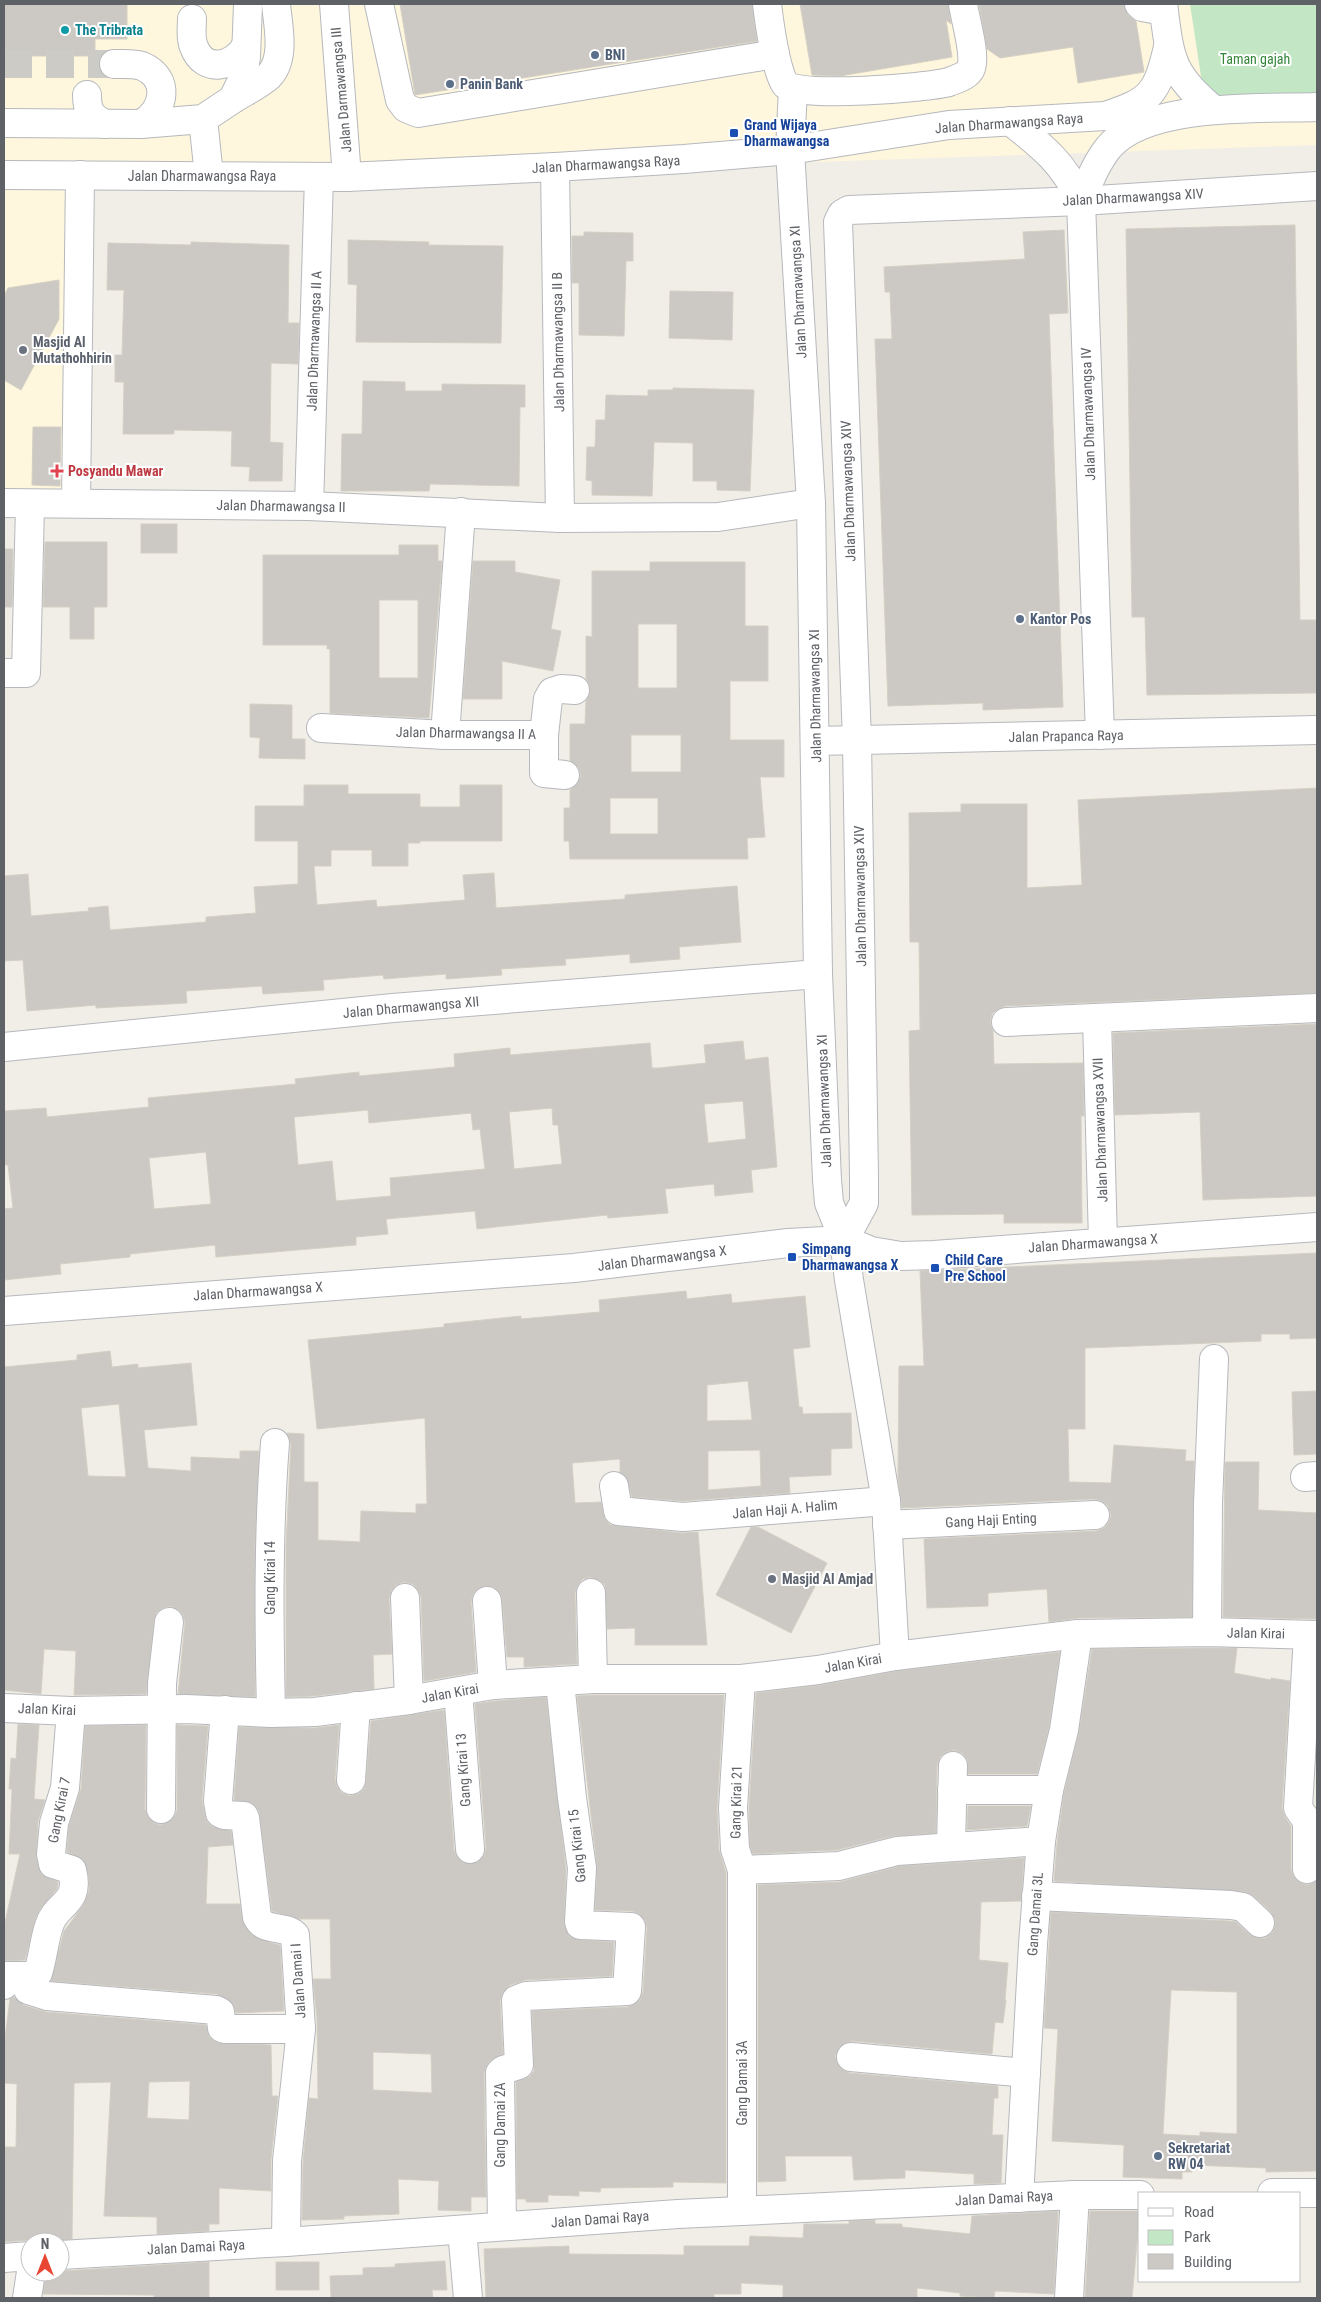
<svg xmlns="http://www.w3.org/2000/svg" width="1321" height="2302" font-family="'Roboto Condensed',sans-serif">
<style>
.commercial{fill:#fef7dd}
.green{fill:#c3e7c4}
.building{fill:#ccc8c3;stroke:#d5d0c4;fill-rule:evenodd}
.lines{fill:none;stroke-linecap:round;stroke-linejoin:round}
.minor-tunnel{stroke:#cccbc6;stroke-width:28;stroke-dasharray:28 14;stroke-linecap:butt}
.minor-casing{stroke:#b6b8bd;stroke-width:30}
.minor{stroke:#fff;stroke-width:28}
.culture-dot{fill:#0f9aa8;stroke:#fff;stroke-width:2}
.service-dot{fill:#5c6f8a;stroke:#fff;stroke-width:2}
.transit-dot{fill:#1a4fb4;stroke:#fff;stroke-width:2}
.worship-dot{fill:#6b7280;stroke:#fff;stroke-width:2}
.health-dot{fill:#e0444e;stroke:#fff;stroke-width:2}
.labels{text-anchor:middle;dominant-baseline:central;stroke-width:4;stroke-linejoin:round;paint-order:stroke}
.culture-label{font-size:14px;font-weight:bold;fill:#0d838f;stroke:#fff;text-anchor:start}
.service-label{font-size:14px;font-weight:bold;fill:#4e5e75;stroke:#fff;text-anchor:start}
.park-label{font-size:14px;fill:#35863b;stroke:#fff}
.street-label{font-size:14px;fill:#5e6166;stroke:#fff}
.transit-label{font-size:14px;font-weight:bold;fill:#164399;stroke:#fff;text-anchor:start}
.worship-label{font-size:14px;font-weight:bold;fill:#5b616d;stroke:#fff;text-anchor:start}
.health-label{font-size:14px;font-weight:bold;fill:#be3a42;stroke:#fff;text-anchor:start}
</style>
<rect width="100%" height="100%" fill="#f0eee6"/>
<path class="commercial" d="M4 4H1317V145L373 177 80 182 77 490H4Z"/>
<path class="green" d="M1190 4H1317V113L1207 116Z"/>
<g class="building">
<path d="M4 4H127V39H95V56H4Z"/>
<path d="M400 4H752L757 41 415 95Z"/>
<path d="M800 4H948L951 24 946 20 952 57 840 76 812 75Z"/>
<path d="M979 4H1124L1128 15 1136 21 1144 72 1078 83 1073 47 1000 58 987 49Z"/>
<path d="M1295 225 1300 620H1316L1317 693 1147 695 1145 617H1132L1126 229Z"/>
<path d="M1064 230 1068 313 1049 314 1063 707 983 710V703L888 706 875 339H892L890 292H885L884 267 1025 259 1023 232Z"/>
<path d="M584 232 633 233V261H626L624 336 579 335V283H572V236H584Z"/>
<path d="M348 240 429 242 428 245 503 246 501 343 356 342 357 285 348 284Z"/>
<path d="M191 242 289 245 288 323H299L298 364 271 363 270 442 283 443 282 481H249L250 467 231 466 232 431 174 430V434H123L124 382H115V355H122L124 290H107L108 243 191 245Z"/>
<path d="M59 280V319L21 390 4 380V296L8 288Z"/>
<path d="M670 291 733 292 732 340 669 338Z"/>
<path d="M363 381 405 382V391H442V384L525 385V407H520L519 486 430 484 429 491H341L342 434H362Z"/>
<path d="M673 388 754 390 750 491 717 490V481H693V443L654 442 652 496 592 495V481L586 480 587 447H595L596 420H605L606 395 648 396V390H673Z"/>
<path d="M33 427H61L60 486 32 485Z"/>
<rect x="141" y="524" width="36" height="29"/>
<path d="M45 542H107V607H94V639H70V607H43Z"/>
<path d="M399 545H438V561H442L429 718 330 713V649H327V645H263V555H399ZM379 600H418V678H379Z"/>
<path d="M4 549H13L12 607H4Z"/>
<path d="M473 561H515V572L560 580 551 629 561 631 553 671 502 661V699H463Z"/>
<path d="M650 562H745V626H768V681H730V740H784V777H760L765 837 747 838 748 859H570L569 841H564V808H570V790L577 784 581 776 579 768 570 761V724H585L586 701 590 692 589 684 586 679V636L592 637V571H650ZM638 624H677V688H638ZM631 735H681V772H631ZM610 798H658V834H610Z"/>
<path d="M250 704 292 705V739H305V759L259 758 260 738 250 737Z"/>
<path d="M304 785H348V794H420V807H460V785H502V841H420V843H408V866H372V850H331V866H314L317 905 376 900 377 907 465 900 463 875 494 873 496 908 625 899V895L737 886 741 942 679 947 680 959 630 963V954L565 959 566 965 501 969 502 975 446 979V974L384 979 383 975 323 980 324 990 263 994 262 986 186 991 187 1003 96 1008V1005L27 1011 23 960 4 961V876L28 874 31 916 89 911 88 908 108 906 110 930 206 922V917L256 913 254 887 298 884V841H255V806H304Z"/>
<path d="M1317 788V993L1005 1006 998 1009 992 1014 990 1022 993 1031 994 1064 1083 1063 1084 1116H1081L1082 1223H1004V1214L912 1215 909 1031 920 1030 919 942H910L909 813 961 812V804H1027V888L1082 885 1078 800Z"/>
<path d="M1317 1024V1196L1203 1200 1200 1112 1115 1115 1113 1033Z"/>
<path d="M743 1041 745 1060 768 1057 777 1167 751 1170 753 1192 715 1196 714 1184 665 1189 668 1213 608 1218 607 1215 477 1229 475 1211 386 1219 388 1234 356 1237V1245L216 1257 215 1245 130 1254V1257L60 1264 61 1274 4 1280V1209L13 1208 8 1165H4V1111L46 1108 47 1117 149 1107 148 1098 296 1084 295 1079 359 1072V1076L455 1067 454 1054 510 1048V1055L650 1043 652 1068H659L706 1063 704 1045ZM743 1101 746 1139 708 1143 704 1104ZM552 1108 553 1125H558L562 1164 514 1169 509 1112ZM368 1110 369 1123 471 1113 473 1130 480 1129 485 1169 390 1178 391 1196 336 1201 332 1161 298 1165 294 1117ZM206 1152 211 1204 154 1209 149 1158Z"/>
<path d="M1317 1253V1338L1290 1339V1334H1261V1341L1085 1348V1429H1068L1069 1482 1111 1483 1114 1445 1186 1450 1185 1461H1194L1192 1617 1078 1618 1049 1622 1047 1589 988 1593V1606L927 1608 924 1539 1096 1531 1104 1528 1109 1522 1111 1515 1108 1506 1102 1501 1094 1499 902 1508 898 1477 899 1366H924L920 1271Z"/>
<path d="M686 1291 687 1299 731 1294 732 1303 805 1296 810 1347 793 1349 799 1407H802L803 1414 851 1413 852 1448 831 1449V1475L789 1477 790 1493 683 1501 632 1497 626 1477 620 1472V1459L572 1463 575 1503 601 1502 605 1519 610 1525 682 1533 698 1532 707 1645H635V1628L607 1629 605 1585 599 1580 590 1577 583 1579 578 1585 575 1593 577 1664 524 1667V1657H507L502 1599 500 1593 494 1587 485 1586 479 1588 473 1594 471 1602 476 1672 424 1681 421 1597 418 1590 413 1584 404 1582 396 1585 391 1591 389 1599 392 1654 373 1655 374 1689 314 1696 286 1697V1545L291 1444 287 1433 304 1434V1482H318V1540L360 1542 361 1511 416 1513V1504H427L425 1418 317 1429 308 1340 444 1327V1324L521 1316V1319L600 1312 599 1300ZM748 1381 752 1420 707 1421V1385ZM760 1450 761 1486 708 1490V1451Z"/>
<path d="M110 1351 112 1367 138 1364V1368L191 1363 197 1425 144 1430 148 1468 191 1471V1457L240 1459V1451H259L255 1544V1697L178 1694 185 1623 183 1615 179 1610 170 1606 162 1608 156 1613 154 1620 146 1694 74 1695 76 1651 44 1649 41 1694 4 1690V1367L77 1360V1355ZM119 1404 126 1477 88 1476 81 1408Z"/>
<path d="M1317 1391V1454L1294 1455 1292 1392Z"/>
<path d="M1225 1462H1259L1258 1510 1317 1513V1619L1223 1617Z"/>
<path d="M751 1527H758L827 1563 791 1633 716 1595Z"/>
<path d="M1207 1648H1237L1234 1673 1271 1680V1678L1290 1681 1282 1808 1285 1817 1291 1826V1869L1293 1876 1299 1882 1307 1885 1317 1880V2171L1266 2172V2168L1192 2165V2172H1182V2179L1123 2177 1124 2145 1052 2141 1058 2029 1044 2028 1051 1912 1229 1921 1236 1922 1249 1934 1257 1938H1265L1272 1933 1275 1926V1919L1271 1912 1254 1896 1246 1892 1054 1881 1057 1843 1064 1793 1079 1732 1092 1649ZM1171 1990 1237 1992V2134L1200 2132V2136L1163 2134Z"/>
<path d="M1060 1652 1049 1727 1037 1774H968L967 1759 962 1753 954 1750 946 1752 940 1757 937 1766 936 1833 893 1836 837 1850 753 1854 750 1846 749 1808 756 1693 821 1685 897 1671Z"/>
<path d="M593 1695H724L717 1809 719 1850 726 1873V2183L673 2182V2187L601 2188 600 2192 579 2191V2196L548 2195V2202H526V2199H517L516 2082 529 2077 534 2071 532 2011 628 2007 640 2000 643 1992 647 1928 645 1920 639 1914 632 1911 595 1910 597 1866 577 1696Z"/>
<path d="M546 1697 566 1869 564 1925 570 1937 579 1940 614 1942 612 1976 525 1980 510 1985 503 1992 500 2001 503 2054 489 2062 484 2073 486 2197H471V2211L438 2210 439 2181 398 2179 399 2214 344 2216V2219L302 2220 303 2162 309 2098 318 2099 317 2019 313 1979H331L330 1919H299L272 1911 259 1811 252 1803 234 1800 239 1727 315 1728 339 1725 335 1779 337 1787 342 1793 350 1796 358 1794 364 1789 366 1782 371 1721 444 1710 454 1850 457 1857 463 1863 472 1864 478 1862 484 1856 486 1848 475 1704 495 1701ZM373 2052 431 2054 432 2093 373 2090Z"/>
<path d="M18 1724 39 1725 34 1799 45 1800 38 1821 36 1857 41 1874 58 1882 57 1889 40 1909 35 1920 25 1960 4 1961V1927L20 1854H9L12 1789H9L11 1758 16 1759Z"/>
<path d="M146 1725 145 1809 148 1817 154 1823 160 1825 169 1822 175 1816 177 1810V1725L208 1726 202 1800 205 1816 207 1822 213 1827 231 1831 233 1845 208 1847 206 1904H240L242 1919 251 1934 264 1941 280 1945 284 2011 236 2013 232 2003 217 1994 51 1981 64 1931 83 1906 89 1891V1879L84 1860 67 1852 69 1826 81 1789 85 1726Z"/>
<path d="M968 1806H1031L1027 1826 967 1830Z"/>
<path d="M1024 1858 1021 1901 981 1902 979 1960 1008 1963 1005 2000H1006L1003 2023 995 2022 992 2054 852 2041 845 2043 839 2048 835 2056 837 2063 842 2069 850 2073 998 2086V2098H994L992 2135H1003L1001 2183 974 2184V2174L905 2170V2178L854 2180 852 2156H785L786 2181 758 2182V1885L840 1882 900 1866Z"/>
<path d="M14 1997 23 2005 46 2012 206 2025 209 2037 217 2043 271 2045 272 2096H278L271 2159V2191L219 2188V2224H209V2231L157 2234V2217L104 2216 111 2082 74 2083 72 2239 51 2242 29 2240 4 2242V2147H16L17 2084 4 2083V2045L10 1999ZM190 2081 189 2120 147 2118 149 2082Z"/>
<path d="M1058 2211 1054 2294 995 2291 994 2298 960 2296V2293L917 2288V2298H783V2285L741 2283V2294H714V2298H486L484 2249 569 2246V2254L684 2255V2246H749L750 2236 803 2238 804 2224H849V2221L875 2220V2224H902V2227L970 2234 972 2216Z"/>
<path d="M1090 2211H1140L1132 2298H1085Z"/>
<path d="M445 2261 447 2290H432L433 2298H331L330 2276 363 2275V2268L395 2267V2264Z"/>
<path d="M209 2262V2298H154V2295L43 2294 46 2272Z"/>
<rect x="276" y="2262" width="43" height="28"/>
</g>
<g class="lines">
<path class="minor-tunnel" d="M4 64H114"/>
<defs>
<g id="minor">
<path d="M334 4 347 177"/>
<path d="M379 4 400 100 406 108 418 113 775 54"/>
<path d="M767 4C769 20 776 75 786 85 800 98 927 88 949 82 956 79 968 76 971 68 976 54 965 19 963 4"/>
<path d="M1139 4 1142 7 1164 11"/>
<path d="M1163 4C1170 58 1170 74 1214 110"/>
<path d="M192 19C192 28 190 38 194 47 204 74 234 67 246 46"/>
<path d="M114 64C123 64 133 63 142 66 171 78 165 111 141 124"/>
<path d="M793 89 790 150 811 503 818 974 827 1180 829 1203 844 1240 849 1280 886 1501 895 1656"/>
<path d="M87 95C87 111 91 117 105 124"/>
<path d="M233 99C244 92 259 85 269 76 286 58 278 26 276 4"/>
<path d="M203 119 209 176"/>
<path d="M1010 121C1043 147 1063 162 1081 201L1100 735"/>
<path d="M4 123 141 124 203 119 233 99 243 78 246 57 248 4"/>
<path d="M555 167 560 518"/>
<path d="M4 175 347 177 555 167 684 159 790 150 949 125 1105 116C1151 101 1157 94 1168 47"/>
<path d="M1081 201C1089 182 1096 163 1109 147 1148 102 1261 109 1317 107"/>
<path d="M4 503 309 506 560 518 718 517 811 503"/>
<path d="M76 503 80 175"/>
<path d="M309 506 319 177"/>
<path d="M4 673H26L30 505"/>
<path d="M321 728 445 735H544L548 699 552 692 561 689 575 690"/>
<path d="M445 735 461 512"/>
<path d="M544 735V773L565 775"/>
<path d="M816 741 1317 730"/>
<path d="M1097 1018 1103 1242"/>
<path d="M1006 1022 1317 1008"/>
<path d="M4 1047 393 1008 818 974"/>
<path d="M844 1240 864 1203V1176L857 741 838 222 842 214 849 210 1081 201 1317 186"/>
<path d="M4 1311 574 1268 788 1243 844 1240 871 1251 901 1256 934 1255 1317 1227"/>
<path d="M1305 1477 1317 1476"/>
<path d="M614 1486 618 1511 683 1517 886 1501"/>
<path d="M887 1525 1095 1515"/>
<path d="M591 1593 593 1679"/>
<path d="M405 1598 409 1700"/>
<path d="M487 1601 493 1685"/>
<path d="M1207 1632 1208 1503 1214 1359"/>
<path d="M741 1679 733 1808 735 1849 742 1870V2211"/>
<path d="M456 1692 459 1704 470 1849"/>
<path d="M4 1708 71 1711 186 1709 271 1713 315 1712 409 1700 493 1685 593 1679H741L818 1670 895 1656 1078 1634 1207 1632 1317 1635"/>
<path d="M225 1710 218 1801 220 1813 224 1815 244 1816 245 1818 257 1917C265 1933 283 1924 295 1935L301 2029 287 2161 286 2242"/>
<path d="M271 1713C269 1623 268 1533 275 1443"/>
<path d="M351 1780 356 1706"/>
<path d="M952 1790H1049"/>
<path d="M161 1809 162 1683 169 1622"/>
<path d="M951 1846 953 1766"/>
<path d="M1307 1869V1821L1298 1808 1308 1635"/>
<path d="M742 1870 839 1866 897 1851 1041 1841"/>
<path d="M1036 1896 1231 1905 1243 1907 1260 1923"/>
<path d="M29 1976 28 1990 47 1996 216 2010 220 2012 222 2028 224 2029H301"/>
<path d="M4 1985 6 1976H29L38 1973C43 1957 44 1941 49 1926 56 1902 81 1905 72 1870L53 1864 51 1854 54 1823 65 1788 71 1711"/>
<path d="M851 2057 1026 2073"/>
<path d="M1272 2193H1317"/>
<path d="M1019 2198 1033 1944 1041 1841 1049 1790 1064 1730 1078 1634"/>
<path d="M502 2226 500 2073 503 2070 519 2065 516 2000 526 1996 627 1991 631 1927 580 1925 579 1921 582 1868 572 1798 560 1682"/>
<path d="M462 2230 468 2298"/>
<path d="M60 2255 286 2242 678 2214 1075 2195H1140"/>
<path d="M4 2258 30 2256"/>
<path d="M27 2298 31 2272"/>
<path d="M1069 2298 1075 2195"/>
</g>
</defs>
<use href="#minor" class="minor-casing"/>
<use href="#minor" class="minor"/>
</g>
<circle class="culture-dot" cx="65" cy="30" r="5"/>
<g class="service-dot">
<circle cx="595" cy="55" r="5"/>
<circle cx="450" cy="84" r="5"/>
<circle cx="1020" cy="619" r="5"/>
<circle cx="1158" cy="2156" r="5"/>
</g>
<g class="transit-dot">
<rect x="729" y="128" width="10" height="10" rx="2.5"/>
<rect x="787" y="1252" width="10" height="10" rx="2.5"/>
<rect x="930" y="1263" width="10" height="10" rx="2.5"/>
</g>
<g class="worship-dot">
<circle cx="23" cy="350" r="5"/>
<circle cx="772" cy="1579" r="5"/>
</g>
<path class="health-dot" d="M54.5 463.5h5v5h5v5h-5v5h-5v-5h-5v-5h5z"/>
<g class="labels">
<g class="culture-label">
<text x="75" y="30">The Tribrata</text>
</g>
<g class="service-label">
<text x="605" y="55">BNI</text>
<text x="460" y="84">Panin Bank</text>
<text x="1030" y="619">Kantor Pos</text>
<text x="1168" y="2148">Sekretariat<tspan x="1168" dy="16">RW 04</tspan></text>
</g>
<g class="park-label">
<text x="1255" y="59">Taman gajah</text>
</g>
<g class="street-label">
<text transform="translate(341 90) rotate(-95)">Jalan Darmawangsa III</text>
<text transform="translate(1009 123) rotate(-4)">Jalan Dharmawangsa Raya</text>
<text transform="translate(606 164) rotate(-3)">Jalan Dharmawangsa Raya</text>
<text x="202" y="176">Jalan Dharmawangsa Raya</text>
<text transform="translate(1133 197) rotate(-3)">Jalan Dharmawangsa XIV</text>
<text transform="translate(798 292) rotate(-93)">Jalan Dharmawangsa XI</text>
<text transform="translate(314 341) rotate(-88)">Jalan Dharmawangsa II A</text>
<text transform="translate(558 342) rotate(-91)">Jalan Dharmawangsa II B</text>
<text transform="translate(1088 414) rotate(-92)">Jalan Dharmawangsa IV</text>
<text transform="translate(848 491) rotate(-92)">Jalan Dharmawangsa XIV</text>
<text transform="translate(281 506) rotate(1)">Jalan Dharmawangsa II</text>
<text transform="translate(815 696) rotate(-91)">Jalan Dharmawangsa XI</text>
<text transform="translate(466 733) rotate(1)">Jalan Dharmawangsa II A</text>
<text transform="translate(1066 736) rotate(-1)">Jalan Prapanca Raya</text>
<text transform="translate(860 896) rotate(-91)">Jalan Dharmawangsa XIV</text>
<text transform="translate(411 1007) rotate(-5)">Jalan Dharmawangsa XII</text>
<text transform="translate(824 1101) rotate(-92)">Jalan Dharmawangsa XI</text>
<text transform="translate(1100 1130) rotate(-92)">Jalan Dharmawangsa XVII</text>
<text transform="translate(1093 1243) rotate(-4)">Jalan Dharmawangsa X</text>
<text transform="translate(662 1258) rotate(-7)">Jalan Dharmawangsa X</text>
<text transform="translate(258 1291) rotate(-4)">Jalan Dharmawangsa X</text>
<text transform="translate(785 1509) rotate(-5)">Jalan Haji A. Halim</text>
<text transform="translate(991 1520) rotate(-3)">Gang Haji Enting</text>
<text transform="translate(270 1578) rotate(-90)">Gang Kirai 14</text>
<text transform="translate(1256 1633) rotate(1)">Jalan Kirai</text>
<text transform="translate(853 1663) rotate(-10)">Jalan Kirai</text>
<text transform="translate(450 1693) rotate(-10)">Jalan Kirai</text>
<text transform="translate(47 1709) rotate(2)">Jalan Kirai</text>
<text transform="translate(463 1770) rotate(-94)">Gang Kirai 13</text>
<text transform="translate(736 1802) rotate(-89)">Gang Kirai 21</text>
<text transform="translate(59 1810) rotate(-79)">Gang Kirai 7</text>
<text transform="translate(577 1846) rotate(-96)">Gang Kirai 15</text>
<text transform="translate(1035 1914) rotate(-86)">Gang Damai 3L</text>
<text transform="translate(298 1981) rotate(-94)">Jalan Damai I</text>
<text transform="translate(742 2083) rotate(-90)">Gang Damai 3A</text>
<text transform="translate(500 2125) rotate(-90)">Gang Damai 2A</text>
<text transform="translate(1004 2198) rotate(-3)">Jalan Damai Raya</text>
<text transform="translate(600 2219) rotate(-4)">Jalan Damai Raya</text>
<text transform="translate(196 2247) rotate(-3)">Jalan Damai Raya</text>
</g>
<g class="transit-label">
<text x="744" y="125">Grand Wijaya<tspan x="744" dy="16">Dharmawangsa</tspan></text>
<text x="802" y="1249">Simpang<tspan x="802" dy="16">Dharmawangsa X</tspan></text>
<text x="945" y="1260">Child Care<tspan x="945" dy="16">Pre School</tspan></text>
</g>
<g class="worship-label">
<text x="33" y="342">Masjid Al<tspan x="33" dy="16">Mutathohhirin</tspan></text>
<text x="782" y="1579">Masjid Al Amjad</text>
</g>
<g class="health-label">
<text x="68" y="471">Posyandu Mawar</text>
</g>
</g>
<rect width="1321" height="2302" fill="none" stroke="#5e6166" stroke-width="10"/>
<rect x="1138" y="2192" width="162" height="90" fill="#ffffff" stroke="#bfc0c2"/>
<rect x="1148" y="2208" width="25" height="8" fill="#ffffff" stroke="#bfc0c2"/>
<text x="1184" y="2217" font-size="15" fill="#5e6166">Road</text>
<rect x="1148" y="2230" width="25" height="15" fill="#c3e7c4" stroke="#bfc0c2"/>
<text x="1184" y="2242" font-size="15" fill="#5e6166">Park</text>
<rect x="1148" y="2254" width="25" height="15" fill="#ccc8c3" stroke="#bfc0c2"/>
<text x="1184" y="2267" font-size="15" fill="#5e6166">Building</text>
<g transform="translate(45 2257)"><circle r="24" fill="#ffffff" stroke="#bfc0c2"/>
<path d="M0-4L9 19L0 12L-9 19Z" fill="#e94533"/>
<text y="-8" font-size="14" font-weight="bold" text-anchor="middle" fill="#5e6166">N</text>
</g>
</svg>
